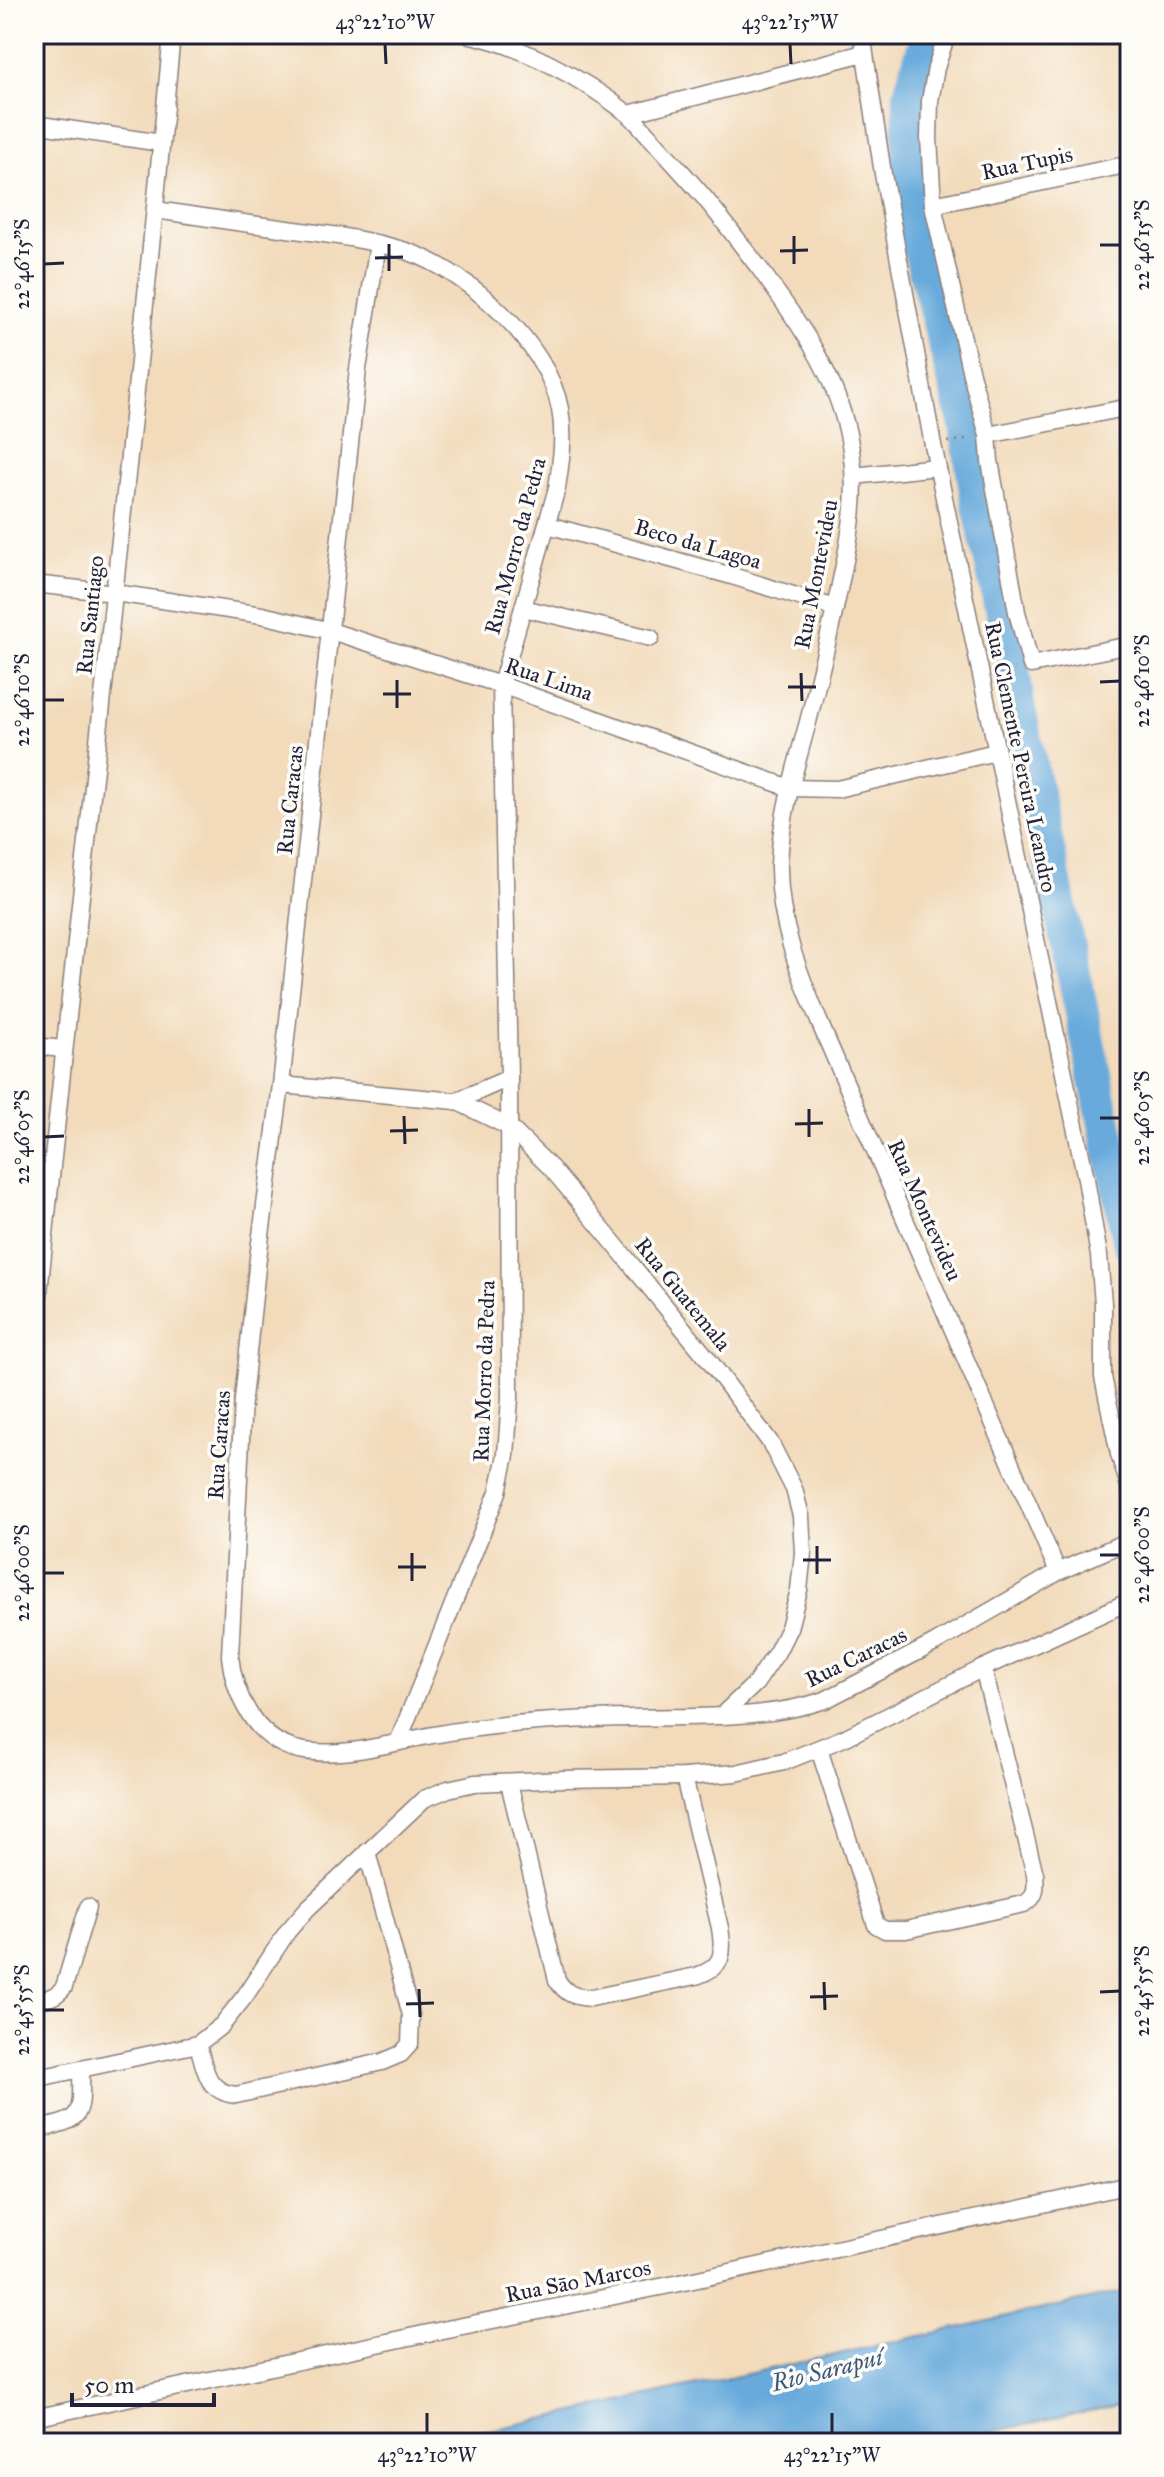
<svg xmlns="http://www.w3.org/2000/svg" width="1164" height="2477" font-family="'IM FELL Great Primer',serif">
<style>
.water{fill:#68aadc;stroke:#45668c;stroke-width:2}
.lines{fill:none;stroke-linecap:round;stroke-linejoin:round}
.river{stroke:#68aadc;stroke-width:34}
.minor-casing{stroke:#8a7e7a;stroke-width:19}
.path{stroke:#8a7e7a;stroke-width:3;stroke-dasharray:2 6;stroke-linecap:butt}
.minor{stroke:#fff;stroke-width:16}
.ticks{fill:none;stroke:#22223b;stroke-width:3}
.labels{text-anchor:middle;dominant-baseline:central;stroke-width:7;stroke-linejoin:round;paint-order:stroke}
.street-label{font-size:22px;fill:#22223b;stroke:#fdfcf7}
.water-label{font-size:24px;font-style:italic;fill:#3e587b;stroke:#fdfcf7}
.neatline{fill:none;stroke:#22223b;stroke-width:3}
.ticks-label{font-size:20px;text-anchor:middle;fill:#22223b}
</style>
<rect width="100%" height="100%" fill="#fdfcf7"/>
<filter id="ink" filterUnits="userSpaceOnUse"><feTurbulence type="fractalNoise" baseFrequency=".0125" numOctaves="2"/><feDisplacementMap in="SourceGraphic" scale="16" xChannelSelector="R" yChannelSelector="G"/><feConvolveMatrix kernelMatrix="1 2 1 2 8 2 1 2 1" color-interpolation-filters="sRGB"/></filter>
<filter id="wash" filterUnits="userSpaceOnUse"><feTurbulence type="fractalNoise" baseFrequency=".006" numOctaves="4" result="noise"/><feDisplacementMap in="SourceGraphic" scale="32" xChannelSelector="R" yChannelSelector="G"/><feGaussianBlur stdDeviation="1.8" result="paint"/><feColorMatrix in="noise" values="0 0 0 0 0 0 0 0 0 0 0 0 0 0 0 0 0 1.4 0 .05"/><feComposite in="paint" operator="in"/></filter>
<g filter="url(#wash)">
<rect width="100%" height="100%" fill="#f2daba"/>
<path class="water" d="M1130 2290V2403L937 2443H432Z"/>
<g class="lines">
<path class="river" d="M928 34 910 94 909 209 966 425 976 491 1011 655 1018 705 1130 1244"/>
</g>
</g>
<g filter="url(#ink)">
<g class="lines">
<defs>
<g id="minor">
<path d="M466 34C522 45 582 78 627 113 636 120 644 131 652 139 667 156 682 172 696 188 719 214 739 242 760 269 801 326 840 378 851 450 858 493 851 533 842 575 832 625 820 674 808 722 795 769 781 815 779 864 778 922 799 973 821 1026L1058 1572"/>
<path d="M862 34 883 174 933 445 1086 1179 1099 1256 1103 1303V1377L1119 1454 1130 1489"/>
<path d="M947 34 936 68 930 101 929 138 933 205 971 374 988 435 990 461 1017 612 1031 665 1130 645"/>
<path d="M629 114 864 53"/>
<path d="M34 124 161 143"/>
<path d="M933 205 1130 164"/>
<path d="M156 210C202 217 249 224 295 230 333 235 372 240 409 252 469 273 548 344 560 409 565 436 561 462 557 488L501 685 509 1078 510 1398 506 1455 498 1492 398 1742"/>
<path d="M378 244 358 369 281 1085 258 1258 243 1399 230 1656C234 1694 254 1738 295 1749 339 1760 390 1743 433 1735 498 1723 566 1719 632 1718 694 1716 766 1720 825 1700L935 1643 1058 1572 1130 1540"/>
<path d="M988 435 1130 407"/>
<path d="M854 476 937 467"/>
<path d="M548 525 732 576 835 608"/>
<path d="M34 584 115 593 262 615 331 631 501 685 790 788 837 789 996 752"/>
<path d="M523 608 651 638"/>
<path d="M34 1046 63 1049"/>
<path d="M281 1085 456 1101 509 1127 551 1168 617 1247 708 1359 770 1442 794 1489 801 1516 803 1553 799 1590 789 1628 777 1652 756 1683 721 1716"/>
<path d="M456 1101 509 1078"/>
<path d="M34 1343C77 907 131 471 172 34"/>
<path d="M819 1749 876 1925 885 1930H906L1024 1904C1037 1897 1036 1888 1035 1874L983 1668"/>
<path d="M509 1783 557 1980C566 1994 574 1997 591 1998L696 1976C724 1967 724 1954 720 1928L684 1777"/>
<path d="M34 2000C47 1999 55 1998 64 1987L88 1907"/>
<path d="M198 2044C205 2069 206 2092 236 2095L382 2062 401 2054 410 2044 411 2015 367 1852"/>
<path d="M34 2079 198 2044 222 2025 245 1996 287 1932 307 1909 424 1799 448 1789 475 1783 563 1779 684 1777 736 1773 784 1762 844 1738 983 1668 1130 1601"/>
<path d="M34 2130C83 2120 82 2118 81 2069"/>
<path d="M34 2418 447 2329 675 2284 1130 2185"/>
</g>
</defs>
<use href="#minor" class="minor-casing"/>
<g class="path">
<path d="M948 442 972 438"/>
<path d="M999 672 1015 668"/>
<path d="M1120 1293 1130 1286"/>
</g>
<use href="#minor" class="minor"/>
</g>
</g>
<path class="ticks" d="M385 44 386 64M790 44 791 64M794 236V264M389 244V271M1100 245H1120M780 251 808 250M375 258 403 257M44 264 64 263M801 673 802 701M397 680V708M1100 682 1120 681M788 687H816M383 694H411M44 700H64M809 1109V1137M404 1116 405 1144M1100 1118H1120M795 1124 823 1123M390 1131 418 1130M44 1137 64 1136M817 1546V1574M412 1553V1581M1100 1555H1120M803 1560H831M398 1567H426M44 1573H64M824 1982 825 2010M419 1989 420 2017M1100 1992 1120 1991M810 1997 838 1996M406 2004 434 2003M44 2010H64M427 2413V2433M832 2413V2433"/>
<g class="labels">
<g class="street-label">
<text transform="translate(1027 163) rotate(-12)">Rua Tupis</text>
<text transform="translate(698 544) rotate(16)">Beco da Lagoa</text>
<text transform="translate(515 546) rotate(-75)">Rua Morro da Pedra</text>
<text transform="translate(816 574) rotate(-79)">Rua Montevideu</text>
<text transform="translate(90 615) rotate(-84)">Rua Santiago</text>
<text transform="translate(549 679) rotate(19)">Rua Lima</text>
<text transform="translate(1021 757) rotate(78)">Rua Clemente Pereira Leandro</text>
<text transform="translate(290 800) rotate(-84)">Rua Caracas</text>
<text transform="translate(925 1210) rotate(66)">Rua Montevideu</text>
<text transform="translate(683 1294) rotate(51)">Rua Guatemala</text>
<text transform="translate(484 1371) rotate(-88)">Rua Morro da Pedra</text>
<text transform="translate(219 1445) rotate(-86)">Rua Caracas</text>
<text transform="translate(856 1657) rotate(-26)">Rua Caracas</text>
<text transform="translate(578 2281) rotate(-11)">Rua Sāo Marcos</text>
</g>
<g class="water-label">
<text transform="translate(827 2370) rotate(-14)">Rio Sarapuí</text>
</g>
</g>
<rect width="1164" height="2477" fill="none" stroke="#fdfcf7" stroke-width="88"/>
<path d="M72 2393v12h142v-12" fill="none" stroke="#22223b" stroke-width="4"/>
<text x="84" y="2393" font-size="24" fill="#22223b" stroke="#fdfcf7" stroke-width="6" paint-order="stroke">50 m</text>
<rect x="44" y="44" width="1076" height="2389" class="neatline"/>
<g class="ticks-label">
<text x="385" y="29">43°22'10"W</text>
<text x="790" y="29">43°22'15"W</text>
<text transform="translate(1142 245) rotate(-90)" y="7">22°46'15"S</text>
<text transform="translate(22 264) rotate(-90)" y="7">22°46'15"S</text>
<text transform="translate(1142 681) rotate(-90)" y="7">22°46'10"S</text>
<text transform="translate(22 700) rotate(-90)" y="7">22°46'10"S</text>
<text transform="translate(1142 1118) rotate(-90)" y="7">22°46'05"S</text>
<text transform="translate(22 1137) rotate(-90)" y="7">22°46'05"S</text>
<text transform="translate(1142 1555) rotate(-90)" y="7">22°46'00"S</text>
<text transform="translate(22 1573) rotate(-90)" y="7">22°46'00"S</text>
<text transform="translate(1142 1991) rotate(-90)" y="7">22°45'55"S</text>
<text transform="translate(22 2010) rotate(-90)" y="7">22°45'55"S</text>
<text x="427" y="2462">43°22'10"W</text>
<text x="832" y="2462">43°22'15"W</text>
</g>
</svg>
